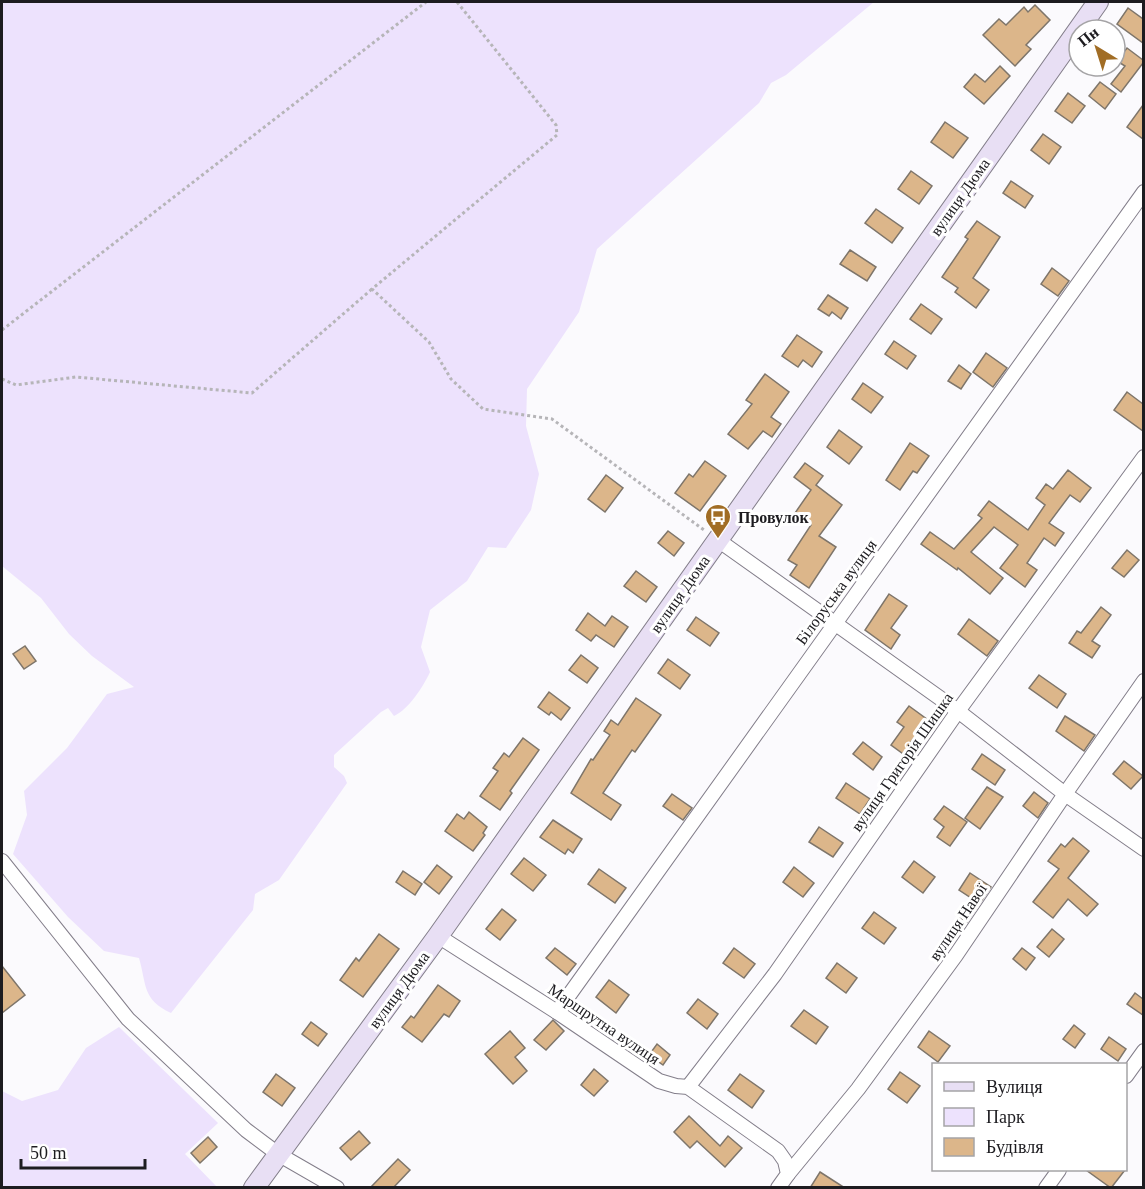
<svg xmlns="http://www.w3.org/2000/svg" width="1145" height="1189" font-family="'Times New Roman',serif">
<style>
.green{fill:#ede2fd}
.building{fill:#dcb68a;stroke:#7e756a;stroke-width:1.5}
.lines{fill:none;stroke-linecap:round;stroke-linejoin:round}
.street-casing{stroke:#837e8a;stroke-width:16}
.secondary-casing{stroke:#837e8a;stroke-width:22}
.path{stroke:#b6b5b8;stroke-width:3;stroke-dasharray:3 3;stroke-linecap:butt}
.street{stroke:#fff;stroke-width:14}
.secondary{stroke:#e8dff4;stroke-width:20}
.labels{text-anchor:middle;dominant-baseline:central;stroke-width:6;stroke-linejoin:round;paint-order:stroke}
.street-label{font-size:16px;fill:#1d1c20;stroke:#fff}
.poi-label{font-size:16px;font-weight:bold;fill:#1d1c20;stroke:#fff;text-anchor:start}
</style>
<rect width="100%" height="100%" fill="#fbfafd"/>
<g class="green">
<path d="M2 2H874L786 75 771 83 759 103 597 249 579 312 527 389 526 426 539 474 531 510 506 548 488 547 467 581 430 610 421 647 430 672C423 687 409 709 394 716L388 708 381 712 334 755V767L344 776 347 783 279 880 255 894 253 910 171 1013C142 999 147 986 139 958L104 951 68 917 13 854 27 815 24 791 67 748 107 694 134 687 92 656 69 634 41 598 2 566Z"/>
<path d="M119 1027 218 1123 185 1154 217 1187H2V1091L22 1101 58 1090 86 1048Z"/>
</g>
<g class="building">
<path d="M1035 5 1050 20 1026 45 1031 49 1015 66 983 35 999 19 1006 25 1024 7 1028 12Z"/>
<path d="M1128 8 1143 19V43L1117 24Z"/>
<path d="M1127 48 1143 60V63L1121 92 1111 84 1125 66 1117 61Z"/>
<path d="M1000 66 1010 76 984 104 964 87 975 74 985 82Z"/>
<path d="M1100 82 1116 94 1105 109 1089 96Z"/>
<path d="M1068 93 1085 106 1072 123 1055 111Z"/>
<path d="M1143 105V139L1127 127Z"/>
<path d="M945 122 968 138 953 158 931 142Z"/>
<path d="M1043 134 1061 147 1049 164 1031 150Z"/>
<path d="M911 171 932 186 919 204 898 189Z"/>
<path d="M1011 181 1033 196 1025 208 1003 193Z"/>
<path d="M876 209 903 228 892 243 865 223Z"/>
<path d="M977 221 1000 237 973 278 989 290 976 308 955 292 958 288 942 277 968 239 965 237Z"/>
<path d="M850 250 876 267 867 281 840 264Z"/>
<path d="M1052 268 1069 281 1058 296 1041 284Z"/>
<path d="M828 295 848 308 841 319 832 312 829 316 818 309Z"/>
<path d="M921 304 942 319 931 334 910 319Z"/>
<path d="M797 335 822 352 812 367 803 360 798 367 782 356Z"/>
<path d="M894 341 916 356 907 369 885 354Z"/>
<path d="M986 353 1007 368 993 387 973 372Z"/>
<path d="M959 365 971 374 961 389 948 381Z"/>
<path d="M765 374 789 392 771 417 781 424 772 437 763 431 748 449 728 434 752 404 746 400Z"/>
<path d="M863 383 883 397 871 413 852 399Z"/>
<path d="M1127 392 1143 404V431L1114 410Z"/>
<path d="M839 430 862 447 849 464 827 447Z"/>
<path d="M910 443 929 456 917 473 913 471 900 490 886 480Z"/>
<path d="M705 461 726 476 700 511 675 493 689 474 693 477Z"/>
<path d="M805 463 823 476 816 485 842 505 819 536 836 547 809 588 790 575 797 565 788 560 811 525 795 513 811 490 794 477Z"/>
<path d="M1068 470 1091 488 1080 502 1070 495 1049 523 1064 533 1055 546 1044 538 1027 563 1037 570 1025 587 1000 568 1018 545 994 527 971 552 1003 578 990 594 958 568 957 570 921 544 930 532 954 549 982 518 978 515 989 501 1028 530 1045 505 1036 498 1046 484 1053 489Z"/>
<path d="M606 475 623 488 605 512 588 499Z"/>
<path d="M668 531 684 543 674 556 658 543Z"/>
<path d="M1127 550 1139 560 1124 577 1112 568Z"/>
<path d="M636 571 657 587 646 602 624 586Z"/>
<path d="M889 594 907 606 891 628 900 635 891 649 865 630Z"/>
<path d="M1101 607 1111 615 1092 641 1100 646 1092 658 1069 643 1077 631 1081 633Z"/>
<path d="M588 613 605 626 612 616 628 627 614 647 596 635 591 641 576 630Z"/>
<path d="M696 617 719 633 710 646 687 630Z"/>
<path d="M969 619 998 641 987 656 958 634Z"/>
<path d="M25 646 36 661 24 669 13 654Z"/>
<path d="M581 655 598 668 587 683 569 670Z"/>
<path d="M668 659 690 675 680 689 658 673Z"/>
<path d="M1039 675 1066 694 1057 708 1029 688Z"/>
<path d="M549 692 570 708 561 720 551 712 549 715 538 707Z"/>
<path d="M636 698 661 715 635 752 632 750 603 793 621 805 611 820 571 793 591 759 593 760 610 735 604 731 611 720 618 725Z"/>
<path d="M909 706 928 720 910 743 914 745 906 756 891 745 904 727 897 722Z"/>
<path d="M1065 716 1095 735 1084 751 1056 731Z"/>
<path d="M523 738 539 750 510 791 512 793 500 810 480 796 498 771 493 768 504 753 509 757Z"/>
<path d="M863 742 882 757 873 770 853 754Z"/>
<path d="M982 754 1005 770 995 785 972 769Z"/>
<path d="M1124 761 1143 776 1131 789 1113 774Z"/>
<path d="M846 783 870 799 860 814 836 798Z"/>
<path d="M987 787 1003 797 980 829 965 818Z"/>
<path d="M1034 792 1048 803 1038 818 1023 806Z"/>
<path d="M672 794 692 808 683 820 663 806Z"/>
<path d="M944 806 967 822 950 846 937 837 944 827 934 819Z"/>
<path d="M469 812 487 827 483 833 485 835 473 851 445 831 457 814 464 819Z"/>
<path d="M553 820 582 839 573 853 568 849 565 854 540 837Z"/>
<path d="M819 827 843 843 833 857 809 842Z"/>
<path d="M1073 838 1089 851 1068 878 1098 904 1087 916 1068 899 1053 918 1033 902 1059 869 1048 861 1061 844 1065 847Z"/>
<path d="M524 858 546 875 533 891 511 874Z"/>
<path d="M914 861 935 877 923 893 902 877Z"/>
<path d="M437 865 452 877 439 894 424 882Z"/>
<path d="M794 867 814 883 803 897 783 882Z"/>
<path d="M599 869 626 888 615 903 588 884Z"/>
<path d="M403 871 422 884 415 895 396 882Z"/>
<path d="M970 873 991 887 967 922 958 916 971 898 959 890Z"/>
<path d="M502 909 516 920 500 940 486 929Z"/>
<path d="M874 912 896 928 884 944 862 928Z"/>
<path d="M1052 929 1064 939 1049 957 1037 947Z"/>
<path d="M379 934 399 949 363 997 340 980 356 958 359 961Z"/>
<path d="M555 948 576 964 567 975 546 958Z"/>
<path d="M734 948 755 964 744 978 723 963Z"/>
<path d="M1022 948 1035 958 1026 970 1013 959Z"/>
<path d="M837 963 857 978 846 993 826 978Z"/>
<path d="M2 966 25 995 2 1013Z"/>
<path d="M609 980 629 995 616 1013 596 997Z"/>
<path d="M438 985 460 1001 449 1017 444 1014 422 1042 402 1027 411 1016 414 1018Z"/>
<path d="M1135 993 1143 999V1015L1127 1004Z"/>
<path d="M698 999 718 1014 707 1029 687 1013Z"/>
<path d="M804 1010 828 1027 816 1044 791 1026Z"/>
<path d="M553 1020 564 1031 546 1050 534 1040Z"/>
<path d="M311 1022 327 1034 318 1046 302 1034Z"/>
<path d="M1074 1025 1085 1034 1075 1048 1063 1039Z"/>
<path d="M510 1031 525 1048 515 1057 527 1071 513 1084 485 1054Z"/>
<path d="M929 1031 950 1046 938 1062 918 1047Z"/>
<path d="M1109 1037 1126 1049 1118 1061 1101 1049Z"/>
<path d="M657 1044 670 1055 663 1065 649 1055Z"/>
<path d="M594 1069 608 1081 594 1096 581 1085Z"/>
<path d="M900 1072 920 1086 907 1103 888 1089Z"/>
<path d="M276 1074 295 1088 282 1106 263 1092Z"/>
<path d="M740 1074 764 1091 752 1108 728 1090Z"/>
<path d="M689 1116 720 1146 728 1136 742 1148 725 1167 697 1141 690 1148 674 1132Z"/>
<path d="M359 1131 370 1143 351 1160 340 1148Z"/>
<path d="M208 1137 217 1147 200 1163 191 1153Z"/>
<path d="M398 1159 410 1170 393 1188H370Z"/>
<path d="M1086 1170H1125L1111 1188Z"/>
<path d="M820 1172 845 1188H810Z"/>
</g>
<g class="lines">
<defs>
<g id="street">
<path d="M718 540 958 711 1065 794 1144 849"/>
<path d="M2 861 128 1019 246 1130 278 1154 337 1188"/>
<path d="M438 936 557 1012 659 1081 676 1086 688 1087 778 1151 785 1161 788 1174 778 1188"/>
<path d="M557 1012 1144 192"/>
<path d="M1126 1076 1144 1051"/>
<path d="M688 1087 775 974 958 711 1144 457"/>
<path d="M788 1174 858 1089 956 955 1065 794 1144 681"/>
<path d="M1046 1188 1059 1170"/>
</g>
<path id="secondary" d="M254 1188 438 936 1098 2"/>
</defs>
<use href="#street" class="street-casing"/>
<use href="#secondary" class="secondary-casing"/>
<g class="path">
<path d="M457 2 556 125 557 135 372 289 429 342 451 379 483 409 552 419 704 530"/>
<path d="M2 330 426 2"/>
<path d="M2 379 16 385 76 377 252 393 372 289"/>
</g>
<use href="#street" class="street"/>
<use href="#secondary" class="secondary"/>
</g>
<defs>
<symbol id="bus-pin" viewBox="-11 -11 22 30"><path d="M0 17L-7.5 6A9.5 9.5 0 1 1 7.5 6Z" fill="#a16d25" stroke="#fff"/><path d="M-5-6H5V4H4V6H2V4H-2V6H-4V4H-5ZM-3.5-4V0h7V-4ZM-3.5 1.2v1.5H-2V1.2ZM2 1.2v1.5H3.5V1.2Z" fill="#fff"/></symbol>
</defs>
<g fill-rule="evenodd">
<use href="#bus-pin" x="703" y="502" width="30" height="40"/>
</g>
<g class="labels">
<g class="street-label">
<text transform="translate(960 197) rotate(-55)">вулиця Дюма</text>
<text transform="translate(836 592) rotate(-54)">Білоруська вулиця</text>
<text transform="translate(680 594) rotate(-55)">вулиця Дюма</text>
<text transform="translate(902 762) rotate(-55)">вулиця Григорія Шишка</text>
<text transform="translate(958 922) rotate(-56)">вулиця Навої</text>
<text transform="translate(399 990) rotate(-54)">вулиця Дюма</text>
<text transform="translate(604 1024) rotate(34)">Маршрутна вулиця</text>
</g>
<g class="poi-label">
<text x="738" y="517">Провулок</text>
</g>
</g>
<rect width="1145" height="1189" fill="none" stroke="#1d1c20" stroke-width="6"/>
<rect x="932" y="1063" width="195" height="108" fill="#ffffff" stroke="#a5a4a6" stroke-width="1.5"/>
<rect x="944" y="1082" width="30" height="9" fill="#e8dff4" stroke="#a5a4a6" stroke-width="1.5"/>
<text x="986" y="1093" font-size="18" fill="#1d1c20">Вулиця</text>
<rect x="944" y="1108" width="30" height="18" fill="#ede2fd" stroke="#a5a4a6" stroke-width="1.5"/>
<text x="986" y="1123" font-size="18" fill="#1d1c20">Парк</text>
<rect x="944" y="1138" width="30" height="18" fill="#dcb68a" stroke="#a5a4a6" stroke-width="1.5"/>
<text x="986" y="1153" font-size="18" fill="#1d1c20">Будівля</text>
<g transform="translate(1097 48) rotate(322)"><circle r="28" fill="#ffffff" stroke="#a5a4a6" stroke-width="1.5"/>
<path d="M0-4.5L10 22L0 15L-10 22Z" fill="#a16d25"/>
<text y="-9" font-size="16" font-weight="bold" text-anchor="middle" fill="#1d1c20">Пн</text>
</g>
<path d="M21 1159v9h124v-9" fill="none" stroke="#1d1c20" stroke-width="3"/>
<text x="30" y="1159" font-size="18" fill="#1d1c20" stroke="#ffffff" stroke-width="4.5" paint-order="stroke">50 m</text>
</svg>
